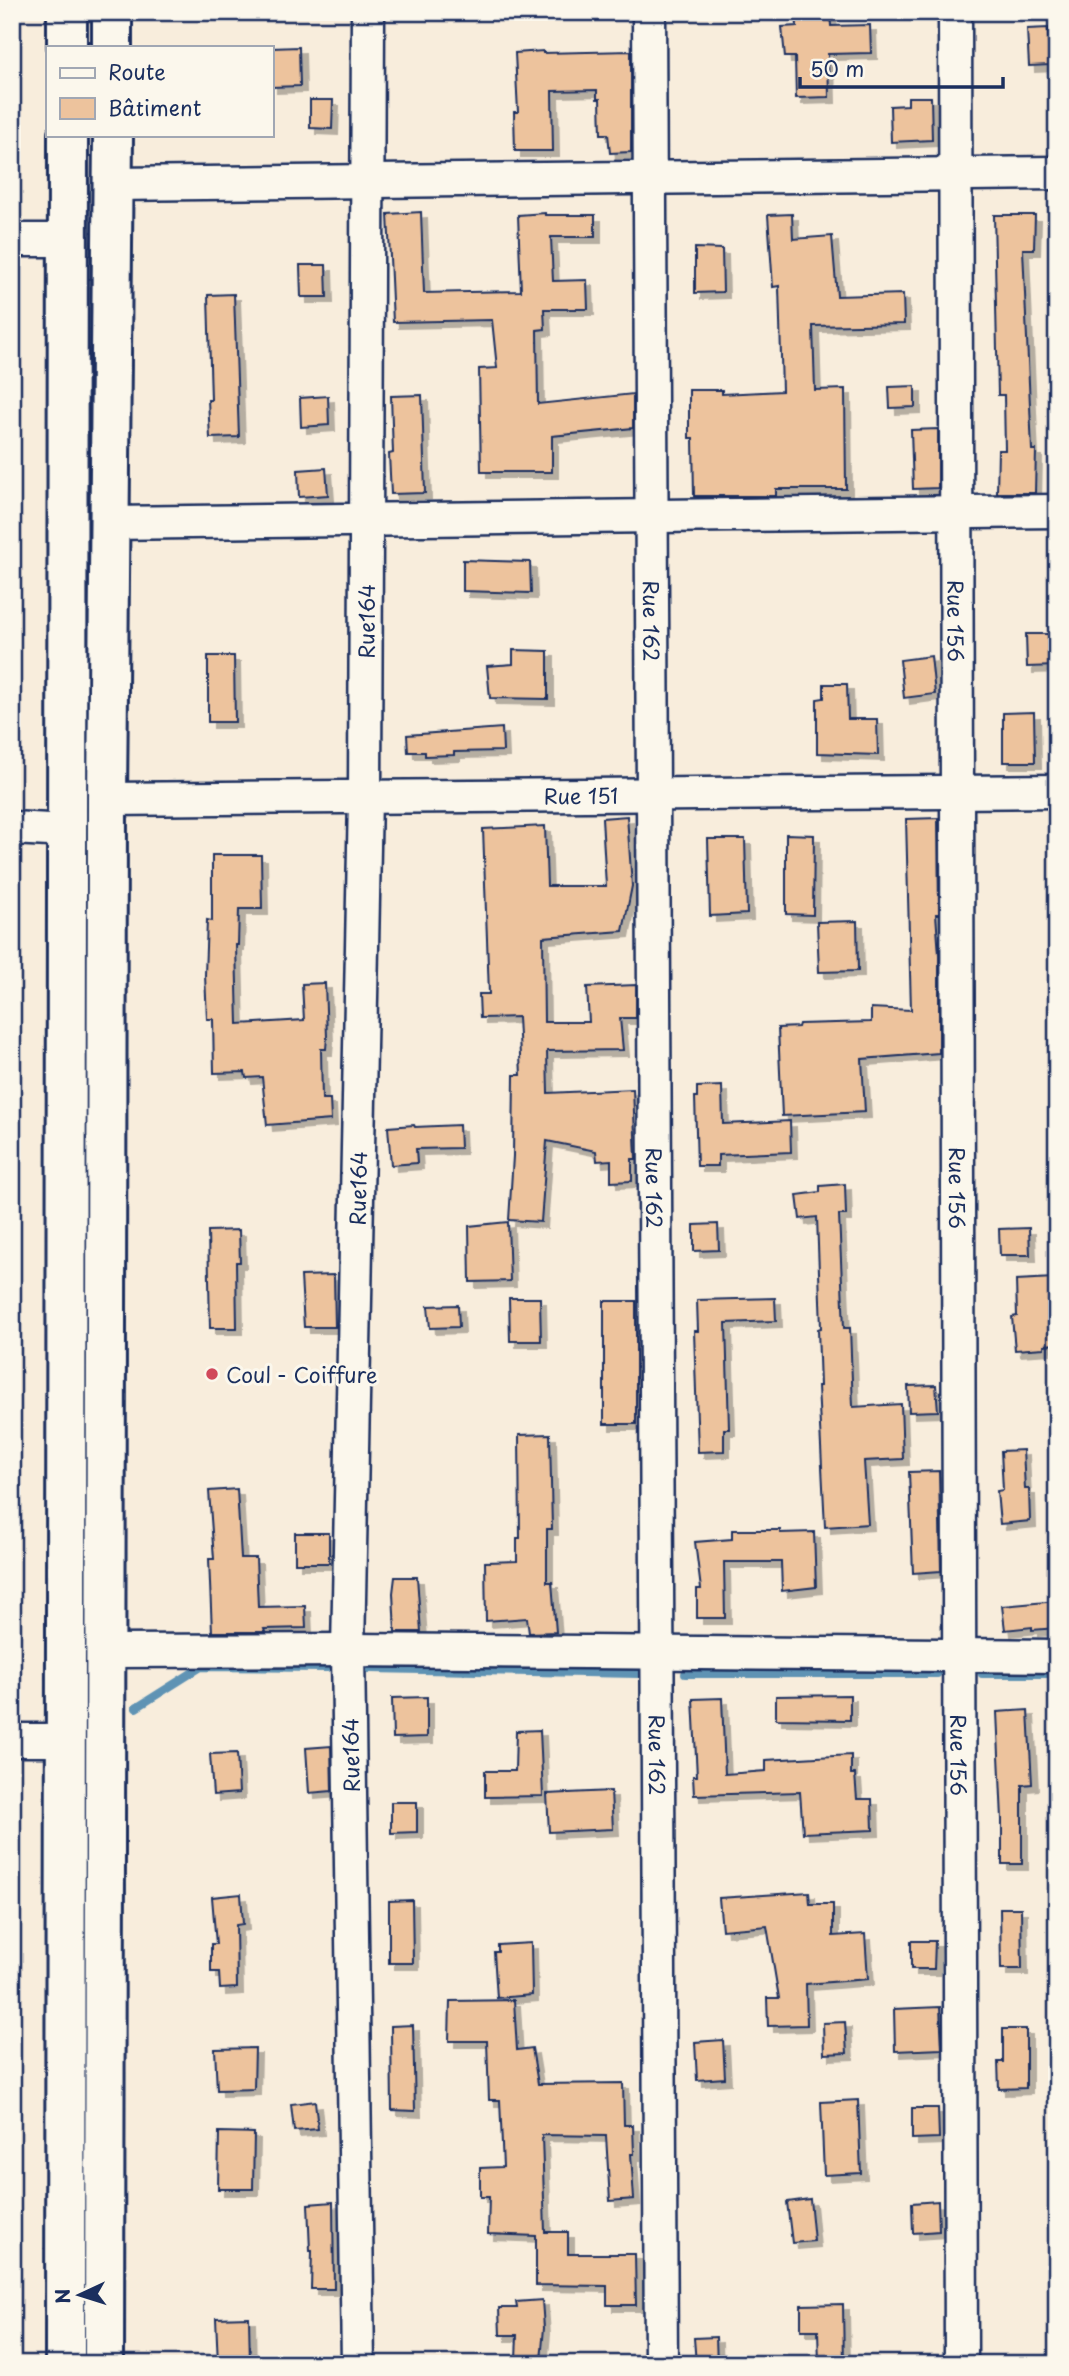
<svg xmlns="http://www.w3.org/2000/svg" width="1069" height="2376" font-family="'Playpen Sans',sans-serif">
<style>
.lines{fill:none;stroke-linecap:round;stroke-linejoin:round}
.stream{stroke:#5f93b4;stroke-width:8}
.building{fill:#edc39d;stroke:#1b2f5e;stroke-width:2;filter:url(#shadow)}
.minor-casing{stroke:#1b2f5e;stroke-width:37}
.secondary-casing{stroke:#1b2f5e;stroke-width:44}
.minor{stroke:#fbf7ec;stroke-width:32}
.secondary{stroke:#fbf7ec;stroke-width:38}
.poi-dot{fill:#d1495b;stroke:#fbf7ec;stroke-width:2.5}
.labels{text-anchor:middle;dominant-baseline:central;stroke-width:6;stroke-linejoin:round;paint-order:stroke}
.street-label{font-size:21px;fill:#1b2f5e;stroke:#fbf7ec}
.poi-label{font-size:21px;fill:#1b2f5e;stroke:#fbf7ec;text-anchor:start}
</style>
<defs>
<filter id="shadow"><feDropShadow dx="6" dy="6" stdDeviation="0" flood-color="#0004"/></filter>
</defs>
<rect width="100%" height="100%" fill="#f8eddc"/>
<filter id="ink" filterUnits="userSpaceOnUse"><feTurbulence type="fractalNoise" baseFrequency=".0143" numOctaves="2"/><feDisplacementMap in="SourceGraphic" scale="14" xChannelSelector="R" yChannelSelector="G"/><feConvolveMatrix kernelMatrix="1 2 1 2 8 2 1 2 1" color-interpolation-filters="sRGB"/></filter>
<g filter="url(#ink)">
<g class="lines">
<g class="stream">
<path d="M369 1669 639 1674"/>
<path d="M685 1674H937"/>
<path d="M982 1674H1057"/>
<path d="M136 1708 201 1667 327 1668"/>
</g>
</g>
<g class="building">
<path d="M796 12H830L831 26 870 25 871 53 828 54 829 97 796 98 795 57H785L782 27 797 26Z"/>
<path d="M1048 28 1050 65 1029 66 1027 29Z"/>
<path d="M299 47 300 86 271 87V48Z"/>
<path d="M543 51V53L631 51V152L610 153 608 134H601L600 99H597V90L552 91 553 151H515L514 112H518L515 53Z"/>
<path d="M908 97H931L932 140 891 142 890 106 908 105Z"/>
<path d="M310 100H333L332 129 310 128Z"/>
<path d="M421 212 424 293 521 291 518 215 545 213V215H595V237H551L553 281 587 280 588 309H544L545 329 537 330 538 404 633 394V428L552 436V472H481L479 369 497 368 492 320 393 322 388 214Z"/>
<path d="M792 214 793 239 832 236 837 296 903 294 904 324 813 326 815 390 845 389 846 489H776V496H694L693 438H689V390H722V394L782 391 779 286 773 287 768 215Z"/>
<path d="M994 215H1035L1034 249H1023L1032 450H1036L1035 493H997L998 450H1005L1004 395H998Z"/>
<path d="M695 248 722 249 723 292 695 293Z"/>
<path d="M300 265H326L327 297H301Z"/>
<path d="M234 294 239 437 210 438 208 400H211L208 295Z"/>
<path d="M915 386V407L890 408 889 387Z"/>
<path d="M422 395 425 493 391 494 389 454 393 453 391 396Z"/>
<path d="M328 396 329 425 301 427 300 398Z"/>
<path d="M938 429V488L913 489 911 430Z"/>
<path d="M326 468 328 495 299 497 298 470Z"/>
<path d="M463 560 530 562 531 593 463 591Z"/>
<path d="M1026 634H1057V666L1027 667Z"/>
<path d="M513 650 548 651V699L490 698 487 666 513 664Z"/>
<path d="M208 656H234L235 722H208Z"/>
<path d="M931 656 935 694 904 698 900 660Z"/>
<path d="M824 684H847L848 719H877L878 755 817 753V699L824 698Z"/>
<path d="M1034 712 1035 762H1003V713Z"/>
<path d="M502 728 503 751 454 752V755L425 756V752H408L407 735Z"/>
<path d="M627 816 632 886 623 931 543 937 544 1022H589L587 987 636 985V1018H620L623 1050 547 1051 548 1093 633 1089 636 1159H632V1181L611 1182V1160L597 1161 596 1151 547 1141 541 1222 509 1220 513 1156 514 1075H521L518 1017 480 1018 479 994H489L483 829 545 826 547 886H606L602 818Z"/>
<path d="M938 818 939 914H936L939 955V1053L862 1059 865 1112 782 1116 778 1028 798 1027 799 1024 871 1022V1008L911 1010 906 819Z"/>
<path d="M786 834 814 835 813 915 786 914Z"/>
<path d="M708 839H745L747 914 710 916Z"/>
<path d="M212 855H261L262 909H239L238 945H236L238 1024 304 1020 302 984 325 983 327 1037 326 1049H321L322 1099H330L331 1120 267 1125 262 1077 246 1078 245 1072 214 1073 213 1019H207L205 975 207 920 212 921Z"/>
<path d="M857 921 858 971 819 972 817 922Z"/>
<path d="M722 1086 723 1124 790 1121 791 1152 718 1155V1166H697L695 1097H697V1087Z"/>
<path d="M414 1125 415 1127 459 1125 460 1148 416 1149 417 1163 391 1165 388 1127Z"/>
<path d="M845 1184 846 1215H839L844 1328H850L853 1407 901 1404 903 1459 864 1461 868 1524 825 1527 818 1386H820L818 1329 821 1328 817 1217 800 1219 797 1195 820 1192V1186Z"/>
<path d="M508 1222 510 1281 470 1282 469 1226Z"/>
<path d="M718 1224 719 1250 694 1251V1225Z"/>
<path d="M1029 1228 1030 1255H1000L999 1229Z"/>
<path d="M239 1230 240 1262H236L237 1328H210L208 1231Z"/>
<path d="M334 1275 335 1327H304L301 1276Z"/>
<path d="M1054 1278 1057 1344 1044 1345V1348L1015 1350 1012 1317 1017 1316 1016 1280Z"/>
<path d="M509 1298H540L541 1341H510Z"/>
<path d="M775 1298 776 1321 726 1323 729 1429H724V1451L698 1452 694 1331H698L697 1300Z"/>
<rect x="604" y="1301" width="32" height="123"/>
<path d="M458 1305 459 1327 430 1328 428 1306Z"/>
<path d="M936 1385 938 1411 909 1412 908 1386Z"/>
<path d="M550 1434 552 1529H547V1582H552L556 1632 529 1633 527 1618 486 1621 485 1562 517 1561V1538H520L519 1435Z"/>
<path d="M1023 1450 1025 1489H1029L1030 1521 1000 1524 997 1491 1003 1490 1001 1451Z"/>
<path d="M939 1471 941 1571 913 1573 909 1472Z"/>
<path d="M237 1489 241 1558H256L258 1607 305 1606 306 1628 264 1629 265 1632H212L209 1559H214L209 1491Z"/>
<path d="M732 1530H780V1533L814 1532 816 1587 782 1591 781 1562H724L725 1618H697V1589H701L695 1542 732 1539Z"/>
<rect x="295" y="1533" width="34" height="30"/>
<path d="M395 1577H417L421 1632H395L393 1593Z"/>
<path d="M1057 1601V1628L1032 1630V1627L1005 1630 1002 1606Z"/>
<path d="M850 1695V1720L776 1719V1696Z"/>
<path d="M427 1697V1737L393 1738 392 1698Z"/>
<path d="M722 1698 725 1774 766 1771V1760L851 1755V1774H855L857 1799H872L873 1830 803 1833 800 1792 694 1795 693 1776H697L693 1699Z"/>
<path d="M1028 1710 1032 1784 1022 1785V1864H1002V1819L997 1712Z"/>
<path d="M540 1730 543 1796 485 1797V1771H515L516 1731Z"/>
<path d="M331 1746 332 1791 309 1793 306 1748Z"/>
<path d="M237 1753 239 1793 213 1795 210 1754Z"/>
<path d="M611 1791 613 1829 549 1832 547 1794Z"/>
<path d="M391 1802H417V1832L391 1833Z"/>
<path d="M809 1892 810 1904H833V1936L865 1934 868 1979 806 1984 807 2025 768 2026 767 1998H779L767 1926 722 1930 719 1898Z"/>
<path d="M241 1894 243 1924 236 1925 237 1988 220 1989 219 1972H211V1944H216L212 1897Z"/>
<path d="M412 1900 413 1963H389V1901Z"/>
<path d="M1000 1908H1021L1022 1969H1001Z"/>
<path d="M911 1941H935L934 1969H911Z"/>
<path d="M531 1943 532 1995 497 1998 494 1952H498V1945Z"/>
<path d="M514 2000 517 2050 532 2048 538 2084 623 2083 624 2125H633L634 2154H631L634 2199 610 2201 606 2136 542 2135 545 2232H568V2254H635L636 2305H607V2286L536 2285V2236L488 2234 489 2197H480V2168L503 2167 500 2100H489L487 2041H449L450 2001Z"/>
<path d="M940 2007 942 2049 895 2051 894 2009Z"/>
<path d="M845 2022 847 2053 824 2054 823 2023Z"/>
<path d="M413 2025 415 2111 392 2110 391 2026Z"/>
<path d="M1003 2029H1026V2088L999 2089 998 2062H1003Z"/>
<path d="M723 2040 725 2078 697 2080 695 2042Z"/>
<path d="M255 2048 254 2089 217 2090 215 2049Z"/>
<path d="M858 2100 861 2173 824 2175 821 2102Z"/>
<path d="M315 2101 318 2129 294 2131 291 2104Z"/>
<path d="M912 2108H938L939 2138 912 2139Z"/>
<path d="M219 2132 254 2133 253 2189H218Z"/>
<path d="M810 2199 814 2241 792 2243 787 2202Z"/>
<path d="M938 2201 939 2231 913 2233 912 2203Z"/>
<path d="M333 2202 334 2289H311L312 2251H310L308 2204Z"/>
<path d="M542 2300 544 2328 541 2360 516 2359 517 2335H500L499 2308H517L516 2302Z"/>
<path d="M843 2304 844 2364H819L818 2330H801V2305Z"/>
<path d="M249 2317 250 2364H218L216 2318Z"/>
<path d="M716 2337 717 2364H696L694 2338Z"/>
</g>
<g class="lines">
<defs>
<g id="minor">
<path id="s1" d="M649 12 661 2364"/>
<path id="s2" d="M955 12 961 2364"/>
<path d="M113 184 1057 173"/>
<path d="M12 240H68"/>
<path d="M110 523 1057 511"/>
<path id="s3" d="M107 799 1057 791"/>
<path d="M12 828 68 831"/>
<path d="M105 1651 348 1650 1057 1656"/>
<path d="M12 1740H66"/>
<path id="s4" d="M358 2364 348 1650 365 797 368 12"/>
</g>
<g id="secondary">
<path d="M67 12V47"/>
<path d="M112 12V47"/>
<path d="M65 2364 68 135"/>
<path d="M104 2364 107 799 113 135"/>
</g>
</defs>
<use href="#minor" class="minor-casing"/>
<use href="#secondary" class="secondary-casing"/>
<use href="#minor" class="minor"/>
<use href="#secondary" class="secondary"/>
</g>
</g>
<circle class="poi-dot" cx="212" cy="1374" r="7"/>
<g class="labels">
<g class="street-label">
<text stroke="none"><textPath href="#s4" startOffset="1743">Rue164</textPath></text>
<text stroke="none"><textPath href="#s1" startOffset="609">Rue 162</textPath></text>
<text stroke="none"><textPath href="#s2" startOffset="609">Rue 156</textPath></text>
<text stroke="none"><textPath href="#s3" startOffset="474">Rue 151</textPath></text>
<text stroke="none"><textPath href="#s4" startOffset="1176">Rue164</textPath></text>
<text stroke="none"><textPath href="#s1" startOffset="1176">Rue 162</textPath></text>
<text stroke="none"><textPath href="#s2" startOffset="1176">Rue 156</textPath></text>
<text transform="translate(350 1755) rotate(-91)">Rue164</text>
<text stroke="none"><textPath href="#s1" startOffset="1743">Rue 162</textPath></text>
<text stroke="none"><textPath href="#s2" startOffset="1743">Rue 156</textPath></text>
</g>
<g class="poi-label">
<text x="226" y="1374">Coul - Coiffure</text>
</g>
</g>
<rect width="1069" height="2376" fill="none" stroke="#fbf7ec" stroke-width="42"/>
<rect x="21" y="21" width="1027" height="2334" fill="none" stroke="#1b2f5e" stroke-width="2.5" filter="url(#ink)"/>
<rect x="46" y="46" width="228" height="91" fill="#fbf7ec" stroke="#a1a7b3" stroke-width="2"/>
<rect x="60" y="68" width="35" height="10" fill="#fbf7ec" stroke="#a1a7b3" stroke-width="2"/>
<text x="108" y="80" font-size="21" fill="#1b2f5e">Route</text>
<rect x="60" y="98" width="35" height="21" fill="#edc39d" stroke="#a1a7b3" stroke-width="2"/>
<text x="108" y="116" font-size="21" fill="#1b2f5e">Bâtiment</text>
<g transform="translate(80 2295) rotate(266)" stroke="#fbf7ec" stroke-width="5" paint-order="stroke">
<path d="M0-5L12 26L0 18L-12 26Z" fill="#1b2f5e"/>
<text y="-10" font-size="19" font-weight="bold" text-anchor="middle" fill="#1b2f5e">N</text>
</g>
<path d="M800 77v10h203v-10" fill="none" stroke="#1b2f5e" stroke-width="3.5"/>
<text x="810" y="77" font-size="21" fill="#1b2f5e" stroke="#fbf7ec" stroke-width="5" paint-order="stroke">50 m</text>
</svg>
